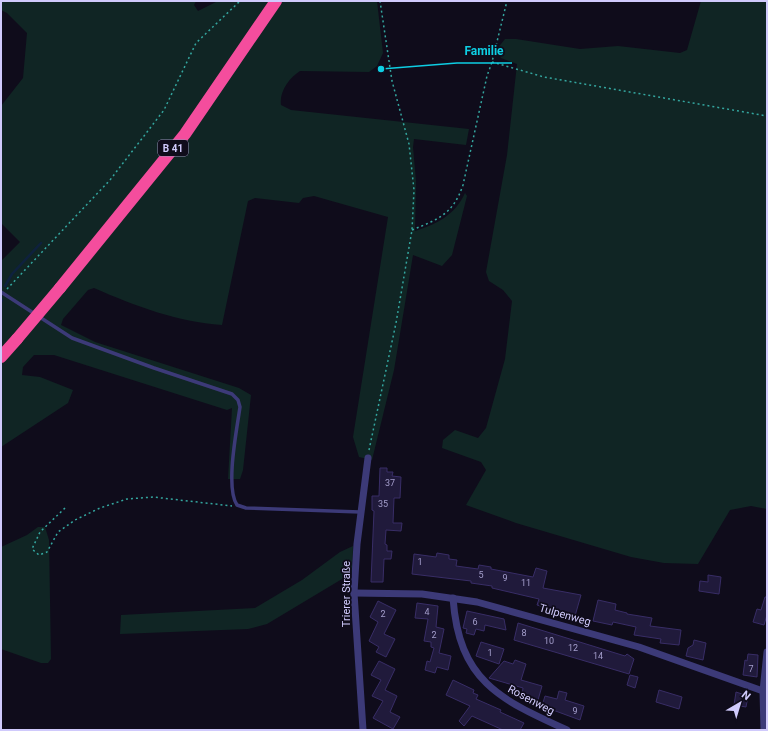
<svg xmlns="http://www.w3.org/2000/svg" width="768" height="731" font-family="Roboto,sans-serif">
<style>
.green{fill:#102524}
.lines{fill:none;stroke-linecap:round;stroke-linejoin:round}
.stream{stroke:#0e213e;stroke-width:2.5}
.building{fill:#201a3b;stroke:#382d66}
.path{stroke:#34a69f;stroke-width:1.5;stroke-dasharray:2 3;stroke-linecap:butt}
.lane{stroke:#3c3a78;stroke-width:3.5}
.street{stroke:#3c3a78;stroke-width:7}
.highway{stroke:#f44d9d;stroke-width:12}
.highway-bridge{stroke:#f44d9d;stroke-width:12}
.labels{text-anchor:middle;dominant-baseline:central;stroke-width:3.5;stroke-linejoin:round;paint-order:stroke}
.number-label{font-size:9px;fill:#a49ecc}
.shield{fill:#0f0c1b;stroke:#9691b8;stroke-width:1}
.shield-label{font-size:10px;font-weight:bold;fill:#d0cafc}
.street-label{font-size:11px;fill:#d0cafc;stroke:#0f0c1b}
.leader{fill:none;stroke:#0ecee3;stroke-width:1.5}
.callout-dot{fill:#0ecee3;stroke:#0f0c1b;stroke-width:1.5}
.callout-label{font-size:12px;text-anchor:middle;font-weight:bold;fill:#0ecee3;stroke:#0f0c1b;stroke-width:3.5;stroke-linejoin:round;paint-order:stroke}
</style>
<rect width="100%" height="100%" fill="#0f0c1b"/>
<g class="green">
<path d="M1 1H196L194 5 198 11 218 1H377L383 53 377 66 369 72 300 71C289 78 279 92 281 105L291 110 469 129 466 145 414 139 413 147 416 181 415 231C437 224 455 215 465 193L467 196 452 255 442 266 413 255 394 370 372 460 359 457 353 437 388 217 314 196 303 198 299 203 255 198 248 201 222 325C178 322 135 306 94 288L88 290 63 319 61 325 95 342 239 388 251 395 243 470 240 479H228L232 408 227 410 54 355H34L23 367 22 375 40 377 73 390 68 403 1 447V261L20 242 1 223V106L23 78 27 33 7 13 1 10Z"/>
<path d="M701 1H767V509L751 506 730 510 698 564 664 563 631 557 516 523 466 505 486 470 481 462 442 448 443 440 455 430 478 438 486 428 505 359 512 301 503 290 489 281 486 272 507 155 517 64 501 58 497 49 505 39H516L580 49 618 46 680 53 687 50Z"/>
<path d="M38 527H45L49 540 51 659 48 663H41L1 649V547L27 535Z"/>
<path d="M353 546 352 573 267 624 248 629 120 634 121 615 255 608 302 580 340 552Z"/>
</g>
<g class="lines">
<g class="stream">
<path d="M5 286 12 274 41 243"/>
<path d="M1 302 2 300"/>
</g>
</g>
<g class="building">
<path d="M380 468H387V472H393L392 476 401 477 400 498H394L393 523H402L401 531 386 530 385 544 387 545V551H392L391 559H384L383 582H371L374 511 372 510V496H379Z"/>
<path d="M437 553 449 555V559L457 560 456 566 478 569 479 565 491 567V569L533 577 536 568 547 571 543 588 581 595 575 616 537 605 539 599 492 588V586L471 583V581L412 574 414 554 436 557Z"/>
<path d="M708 575 721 577 719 594 699 591 700 581 708 582Z"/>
<path d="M765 597H767V615L764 625 753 622 757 609 761 610Z"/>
<path d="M598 600 616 604 615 610 627 613V614L652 618 650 626 681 630 679 645 660 643 661 639 634 635 636 627 613 622 612 625 593 621Z"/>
<path d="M378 601 396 610 384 634 395 639 386 657 376 652 379 647 369 641 378 622 370 617Z"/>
<path d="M417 603 438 606 436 627 444 629 439 653 451 656 448 670 437 667 435 673 425 670 427 661 430 662 434 648 431 647V642L424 641 428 619 415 618Z"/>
<path d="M467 611 504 619 506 630 485 625 484 631 476 629 474 635 466 633 467 629 463 628Z"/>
<path d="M518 623 625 656 627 654 634 659 629 674 514 640Z"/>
<path d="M694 640 706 643 703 660 686 656 688 648 693 645Z"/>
<path d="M481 642 504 649 499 664 476 656Z"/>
<path d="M748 654 758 655 757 677 743 675 745 660 747 661Z"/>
<path d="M515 660 526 664 521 680 542 686 538 700 522 695 523 688 489 678 504 661 513 664Z"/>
<path d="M379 661 395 669 385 690 397 696 390 712 400 717 393 729 373 718 383 701 372 696 381 680 371 675Z"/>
<path d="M630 675 638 677 635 688 627 685Z"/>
<path d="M453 680 474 690 473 693 478 695 476 699 501 710 500 712 524 723 520 730H503L472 716 464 726 459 721 470 706 446 695Z"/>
<path d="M659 690 682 697 679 709 656 702Z"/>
<path d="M559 691 567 693 565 700 584 706 580 720 542 706 545 696 557 699Z"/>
<path d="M736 692 748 696 746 707 734 705Z"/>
</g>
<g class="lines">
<g class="path">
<path d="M492 62 544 77 767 116"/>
<path d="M412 230C439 219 453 214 463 185L487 76 492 62 507 1"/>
<path d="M7 289 110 180 164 110 196 43 240 1"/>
<path d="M369 450 396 323 412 230 414 190 409 144 392 81 380 1"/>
<path d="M65 508 40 532 32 549 39 555 47 552 58 532 75 520 100 508 127 499 153 497 232 506"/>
</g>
<path class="lane" d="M1 292 72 338 154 368 232 394 238 400 240 407C237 429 225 487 237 505L246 508 360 512"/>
<g class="street">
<path d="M354 593 422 594 477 602 639 647 763 691"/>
<path d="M453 598C459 681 499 699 567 730"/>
<path d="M363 730 354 593 357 544 368 458"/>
<path d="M764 730 763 691 767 652"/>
</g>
<g class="highway">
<path d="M60 288 185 134 276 1"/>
<path d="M1 357 17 339"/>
</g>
<path class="highway-bridge" d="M17 339 60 288"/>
</g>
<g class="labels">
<g class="number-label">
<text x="390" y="483">37</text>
<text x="383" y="504">35</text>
<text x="420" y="562">1</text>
<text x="481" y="575">5</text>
<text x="505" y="578">9</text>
<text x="526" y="583">11</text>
<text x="427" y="612">4</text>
<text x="383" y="614">2</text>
<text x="475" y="622">6</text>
<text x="524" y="633">8</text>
<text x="434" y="635">2</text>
<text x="549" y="641">10</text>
<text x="573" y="648">12</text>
<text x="490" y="653">1</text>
<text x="598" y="656">14</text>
<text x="751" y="669">7</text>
<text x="575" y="711">9</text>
</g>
<rect class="shield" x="158" y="140" width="30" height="16" rx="3"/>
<g class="shield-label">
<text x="173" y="148">B 41</text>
</g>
<g class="street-label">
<text transform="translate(346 594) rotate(-90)">Trierer Straße</text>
<text transform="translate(565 615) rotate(16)">Tulpenweg</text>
<text transform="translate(531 700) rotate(28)">Rosenweg</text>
</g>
</g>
<path class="leader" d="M381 69L457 63H512"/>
<circle class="callout-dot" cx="381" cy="69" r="4"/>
<g class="callout-label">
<text x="484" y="55">Familie</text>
</g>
<rect width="768" height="731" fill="none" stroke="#d0cafc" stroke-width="4"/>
<g transform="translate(740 703) rotate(38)" stroke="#0f0c1b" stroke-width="3" paint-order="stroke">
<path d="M0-3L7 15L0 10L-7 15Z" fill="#d0cafc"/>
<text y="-6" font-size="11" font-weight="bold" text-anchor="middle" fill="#d0cafc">N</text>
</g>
</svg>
